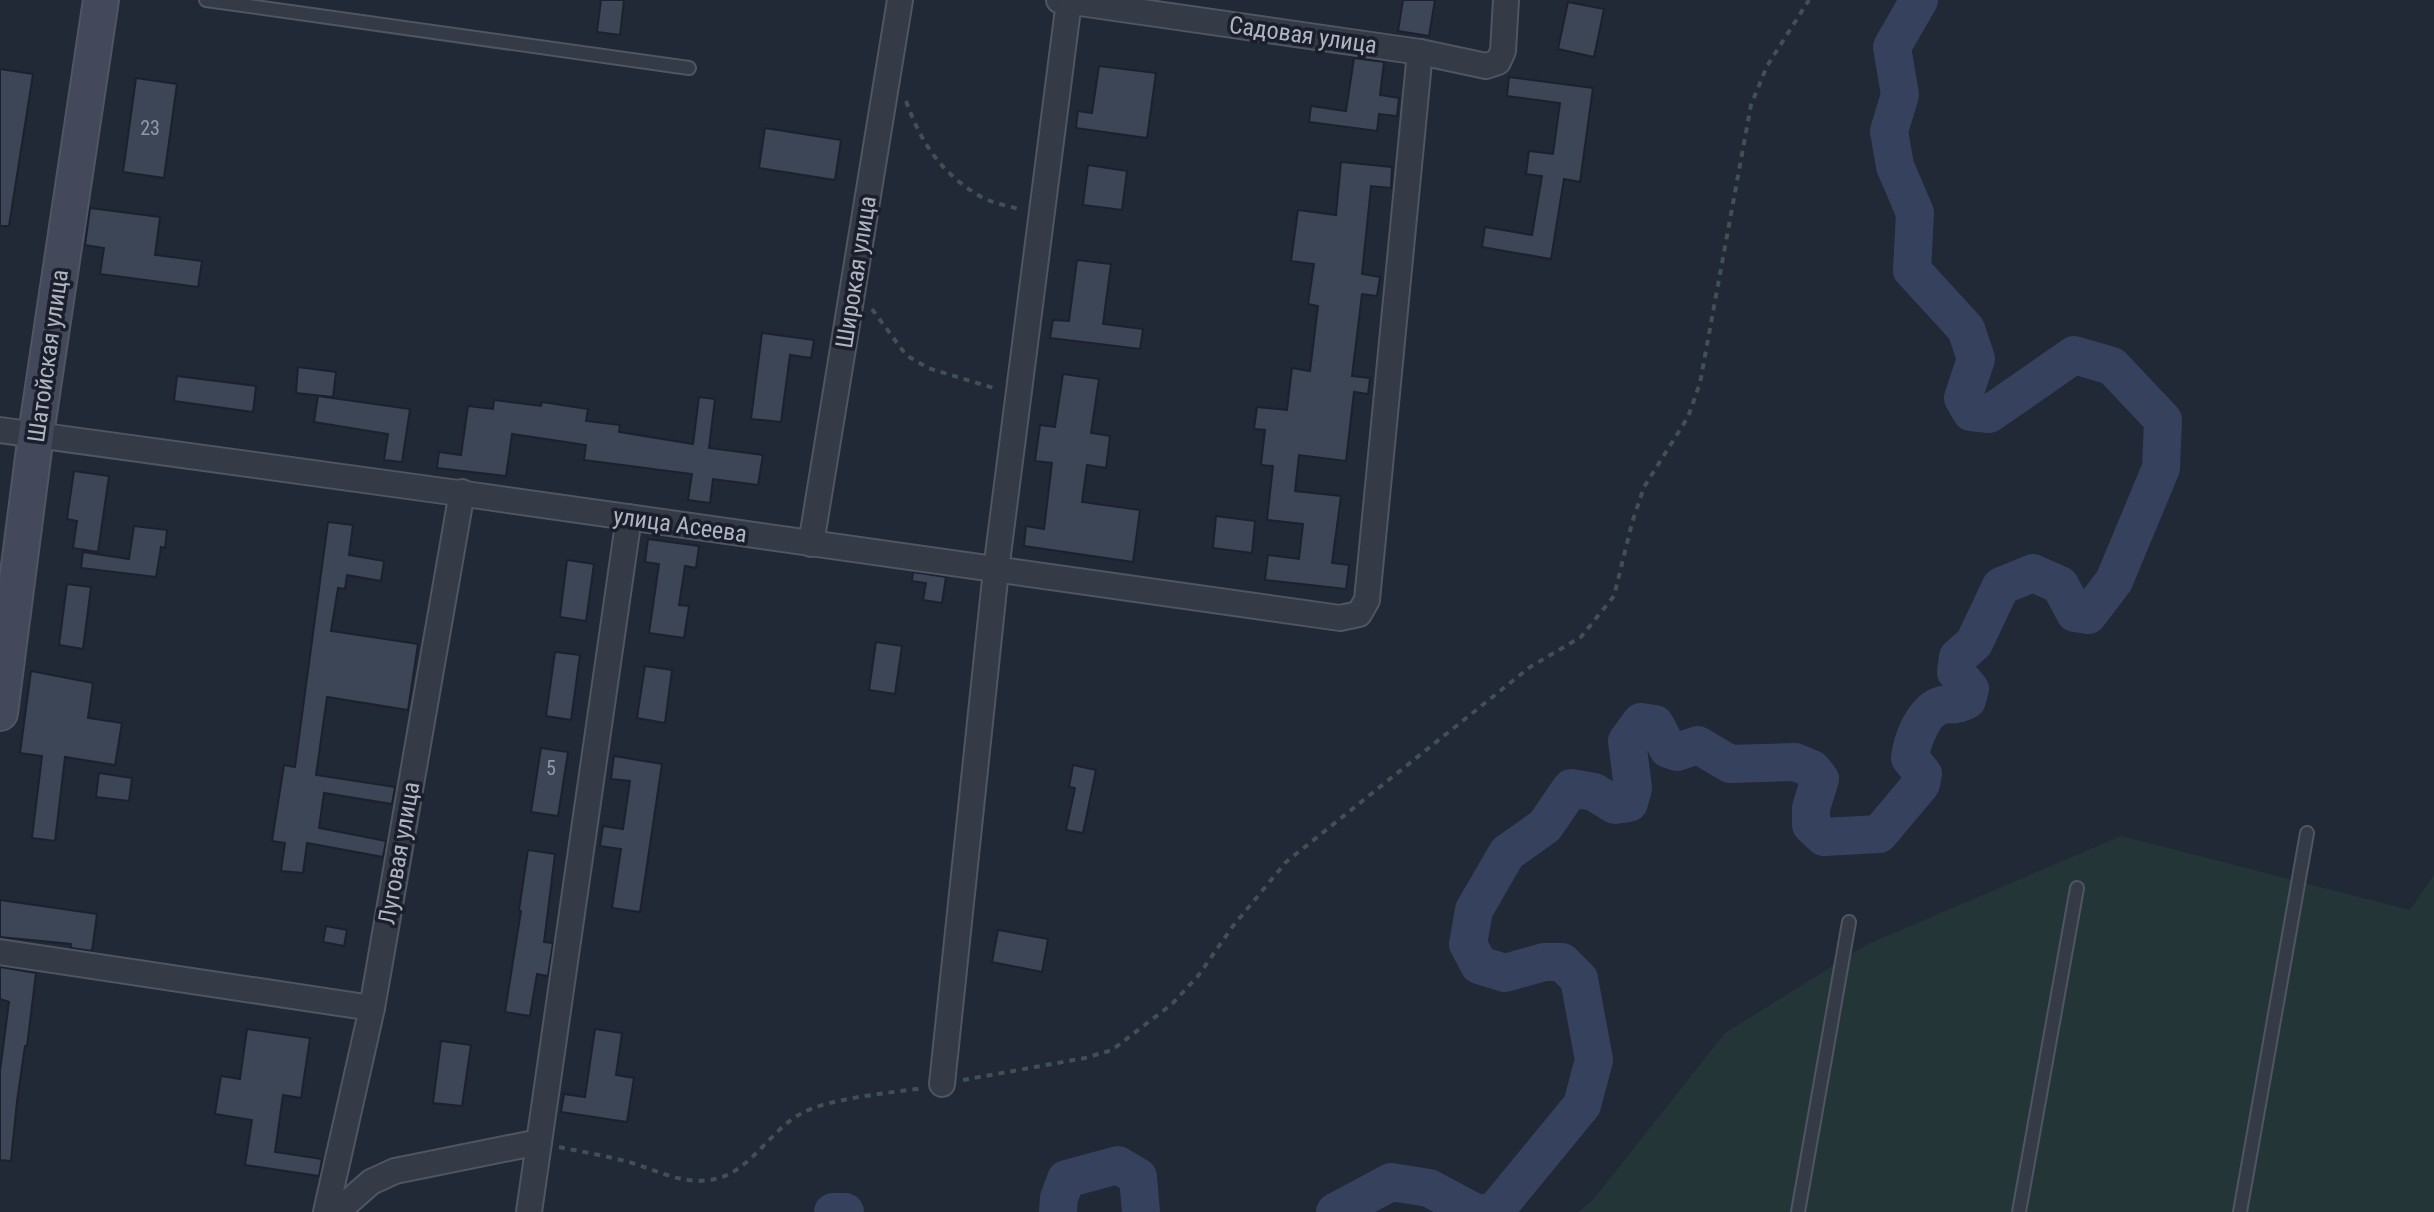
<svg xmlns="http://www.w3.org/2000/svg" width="2434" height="1212" font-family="'Roboto Condensed',sans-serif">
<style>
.green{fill:#243538}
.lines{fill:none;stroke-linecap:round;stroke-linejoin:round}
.river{stroke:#36425d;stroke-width:38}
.building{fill:#3d4656;stroke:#1c212d;stroke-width:2}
.lane-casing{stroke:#4f5561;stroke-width:16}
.street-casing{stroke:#4f5561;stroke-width:28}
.secondary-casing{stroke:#4f5561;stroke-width:38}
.path{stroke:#415055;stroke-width:4;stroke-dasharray:6 6;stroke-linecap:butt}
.lane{stroke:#353a47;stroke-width:12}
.street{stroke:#353a47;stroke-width:24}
.secondary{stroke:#43495a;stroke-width:34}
.labels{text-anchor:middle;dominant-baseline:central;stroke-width:7;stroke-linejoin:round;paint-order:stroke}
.number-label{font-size:20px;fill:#9299a8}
.street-label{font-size:24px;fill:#afb5c3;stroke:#1a1f2b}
</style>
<rect width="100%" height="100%" fill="#212836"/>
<path class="green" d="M2121 836 2410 910 2434 875V1212H1578L1592 1201 1725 1033 1868 944Z"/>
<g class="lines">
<g class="river">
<path d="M833 1212H845"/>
<path d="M1058 1212 1059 1198 1066 1179 1118 1165 1138 1177 1141 1212"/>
<path d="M1335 1212 1391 1182 1429 1188 1474 1212"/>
<path d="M1489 1212 1495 1211 1582 1105 1594 1060 1579 979 1562 962H1544L1505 973 1479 965 1468 944 1474 910 1507 853 1545 826 1571 788 1594 792 1615 805 1629 803 1633 788 1627 741 1641 722 1655 724 1668 749 1677 752 1698 745 1730 764 1795 762 1812 769 1820 779 1811 808V825L1824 837 1879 834 1921 784 1923 774 1910 758C1912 741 1923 710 1942 705 1953 703 1954 707 1967 700L1970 689 1956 672 1958 657 1974 643 2001 586 2033 573 2060 585 2075 613 2088 615 2114 581 2161 468 2163 420 2112 366 2074 355 1989 414 1971 412 1963 398 1976 359 1966 329 1912 270 1915 213 1895 166 1889 131 1900 95 1892 47 1919 0"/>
</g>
</g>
<g class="building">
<path d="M601 0H624L620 35 597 32Z"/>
<path d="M1403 0H1435L1429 36 1398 31Z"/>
<path d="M1568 2 1604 9 1594 57 1558 49Z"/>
<path d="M1354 58 1384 62 1380 95 1399 98 1397 116 1379 114 1377 131 1309 122 1311 106 1346 111Z"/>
<path d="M1099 66 1156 73 1147 138 1076 128 1078 111 1092 113Z"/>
<path d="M0 69 33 74 9 226H0Z"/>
<path d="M1509 77 1593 88 1580 182 1564 179 1551 259 1482 247 1485 227 1532 235 1542 176 1526 174 1529 151 1553 154 1560 103 1507 96Z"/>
<path d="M136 78 177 84 164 178 123 172Z"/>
<path d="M765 128 841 140 835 180 759 168Z"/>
<path d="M1341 162 1392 167 1391 188 1371 186 1362 274 1380 277 1377 296 1362 294 1352 376 1370 378 1368 394 1354 392 1346 461 1299 455 1295 491 1341 496 1332 563 1349 565 1346 589 1265 580 1268 555 1299 559 1303 524 1267 520 1273 466 1261 465 1265 430 1254 429 1257 407 1287 410 1292 368 1310 371 1318 306 1308 304 1314 264 1291 261 1298 210 1336 215Z"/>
<path d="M1088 165 1127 171 1122 210 1083 205Z"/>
<path d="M90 208 160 217 155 255 202 261 198 287 100 274 104 248 85 245Z"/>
<path d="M1077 260 1111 264 1103 324 1143 329 1140 349 1050 338 1053 320 1069 321Z"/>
<path d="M762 333 814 340 811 358 790 355 781 422 751 419Z"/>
<path d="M298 367 336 372 333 397 296 393Z"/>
<path d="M1063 374 1099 379 1091 433 1110 436 1106 468 1087 465 1082 502 1140 510 1133 562 1024 546 1026 526 1044 529 1052 463 1035 461 1040 425 1055 427Z"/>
<path d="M177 376 256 386 253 412 174 401Z"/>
<path d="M318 396 410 409 402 462 384 460 388 434 314 422Z"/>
<path d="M699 397 715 399 709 448 763 455 758 485 713 479 710 503 688 500 692 474 584 460 586 445 512 434 506 476 437 468 439 452 461 455 468 406 493 409 494 400 541 406 542 402 588 409 586 421 620 425 619 432 693 444Z"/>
<path d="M74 471 109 476 98 552 73 548 77 521 67 519Z"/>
<path d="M1216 516 1255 521 1252 553 1213 548Z"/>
<path d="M328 522 353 525 349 555 384 561 381 581 347 575 345 589 338 588 331 631 418 644 408 710 327 697 316 775 395 787 392 804 324 793 319 828 386 841 383 857 307 843 303 873 281 871 285 843 272 841 284 765 295 767Z"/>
<path d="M134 526 167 530 165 548 161 547 156 577 81 568 83 552 129 559Z"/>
<path d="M648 539 699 546 696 568 685 566 679 605 689 606 684 638 649 633 659 564 645 562Z"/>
<path d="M567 560 594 564 586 621 560 617Z"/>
<path d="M913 572 946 577 942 603 923 600 926 583 912 581Z"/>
<path d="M67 584 91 587 83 649 59 645Z"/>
<path d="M876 642 902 646 895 694 869 690Z"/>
<path d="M555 652 580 655 571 720 546 716Z"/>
<path d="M645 666 672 670 665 723 637 718Z"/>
<path d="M31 671 93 683 88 718 122 723 115 765 65 757 55 841 32 838 42 756 20 753Z"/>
<path d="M541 748 568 752 558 816 531 812Z"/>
<path d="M614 756 662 764 640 912 612 908 621 849 600 846 603 826 623 829 630 781 611 779Z"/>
<path d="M1073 765 1096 770 1083 833 1066 830 1075 788 1069 787Z"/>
<path d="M99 773 132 778 129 801 96 797Z"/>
<path d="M528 850 555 854 544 942 553 943 548 976 537 974 530 1016 505 1012 521 911 519 910Z"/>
<path d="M0 900 97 914 92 951 71 948V944L0 937Z"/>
<path d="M326 926 347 930 344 946 323 942Z"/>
<path d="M998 930 1048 939 1042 972 992 962Z"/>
<path d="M0 967 36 973 27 1046H25L17 1101 11 1161 0 1160V1071L9 1002 0 999Z"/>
<path d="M247 1029 310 1038 301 1098 283 1095 275 1152 322 1159 319 1176 245 1165 252 1120 215 1114 221 1076 240 1079Z"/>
<path d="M595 1029 622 1033 616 1075 634 1078 627 1122 561 1112 564 1094 585 1097Z"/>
<path d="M441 1041 471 1045 462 1106 433 1103Z"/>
</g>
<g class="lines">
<defs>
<g id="lane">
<path d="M206 0 689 68"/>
<path d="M1798 1212 1849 922"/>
<path d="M2019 1212 2077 888"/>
<path d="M2240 1212 2307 833"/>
</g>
<g id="street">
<path d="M1059 0 1420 52 1486 66 1498 62 1503 51 1506 0"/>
<path d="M0 430C447 490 894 555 1340 618L1359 614 1367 600 1420 52"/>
<path d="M811 544 900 0"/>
<path d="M0 952 372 1008"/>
<path d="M942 1084 996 570 1069 1"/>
<path d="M326 1212 372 1008 462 492"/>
<path d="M337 1212 371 1182 395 1171 539 1142"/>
<path d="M529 1212 629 517"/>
</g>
<path id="secondary" d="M0 713 36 434 101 0"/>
</defs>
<use href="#lane" class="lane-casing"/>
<use href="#street" class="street-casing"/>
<use href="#secondary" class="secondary-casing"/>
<g class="path">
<path d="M906 101C921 142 939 171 978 195 990 203 1007 205 1021 210"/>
<path d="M872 309 906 355 928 368 997 389"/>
<path d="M963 1080 1085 1058 1112 1050 1172 1004 1198 976 1233 926 1286 862 1530 667 1581 637 1614 596 1632 523 1644 487 1688 417 1700 383 1751 105 1767 66 1809 0"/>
<path d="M559 1147C583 1152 608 1156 632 1163 660 1171 684 1186 715 1179 751 1171 770 1130 802 1113 830 1098 890 1093 923 1088"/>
</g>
<use href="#lane" class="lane"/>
<use href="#street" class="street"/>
<use href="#secondary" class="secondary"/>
</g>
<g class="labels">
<g class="number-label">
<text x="150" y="128">23</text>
<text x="551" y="768">5</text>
</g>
<g class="street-label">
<text transform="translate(1303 35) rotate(8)">Садовая улица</text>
<text transform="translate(856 272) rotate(-81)">Широкая улица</text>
<text transform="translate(48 356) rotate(-82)">Шатойская улица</text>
<text transform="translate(680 525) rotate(8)">улица Асеева</text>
<text transform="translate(399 853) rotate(-80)">Луговая улица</text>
</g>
</g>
</svg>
